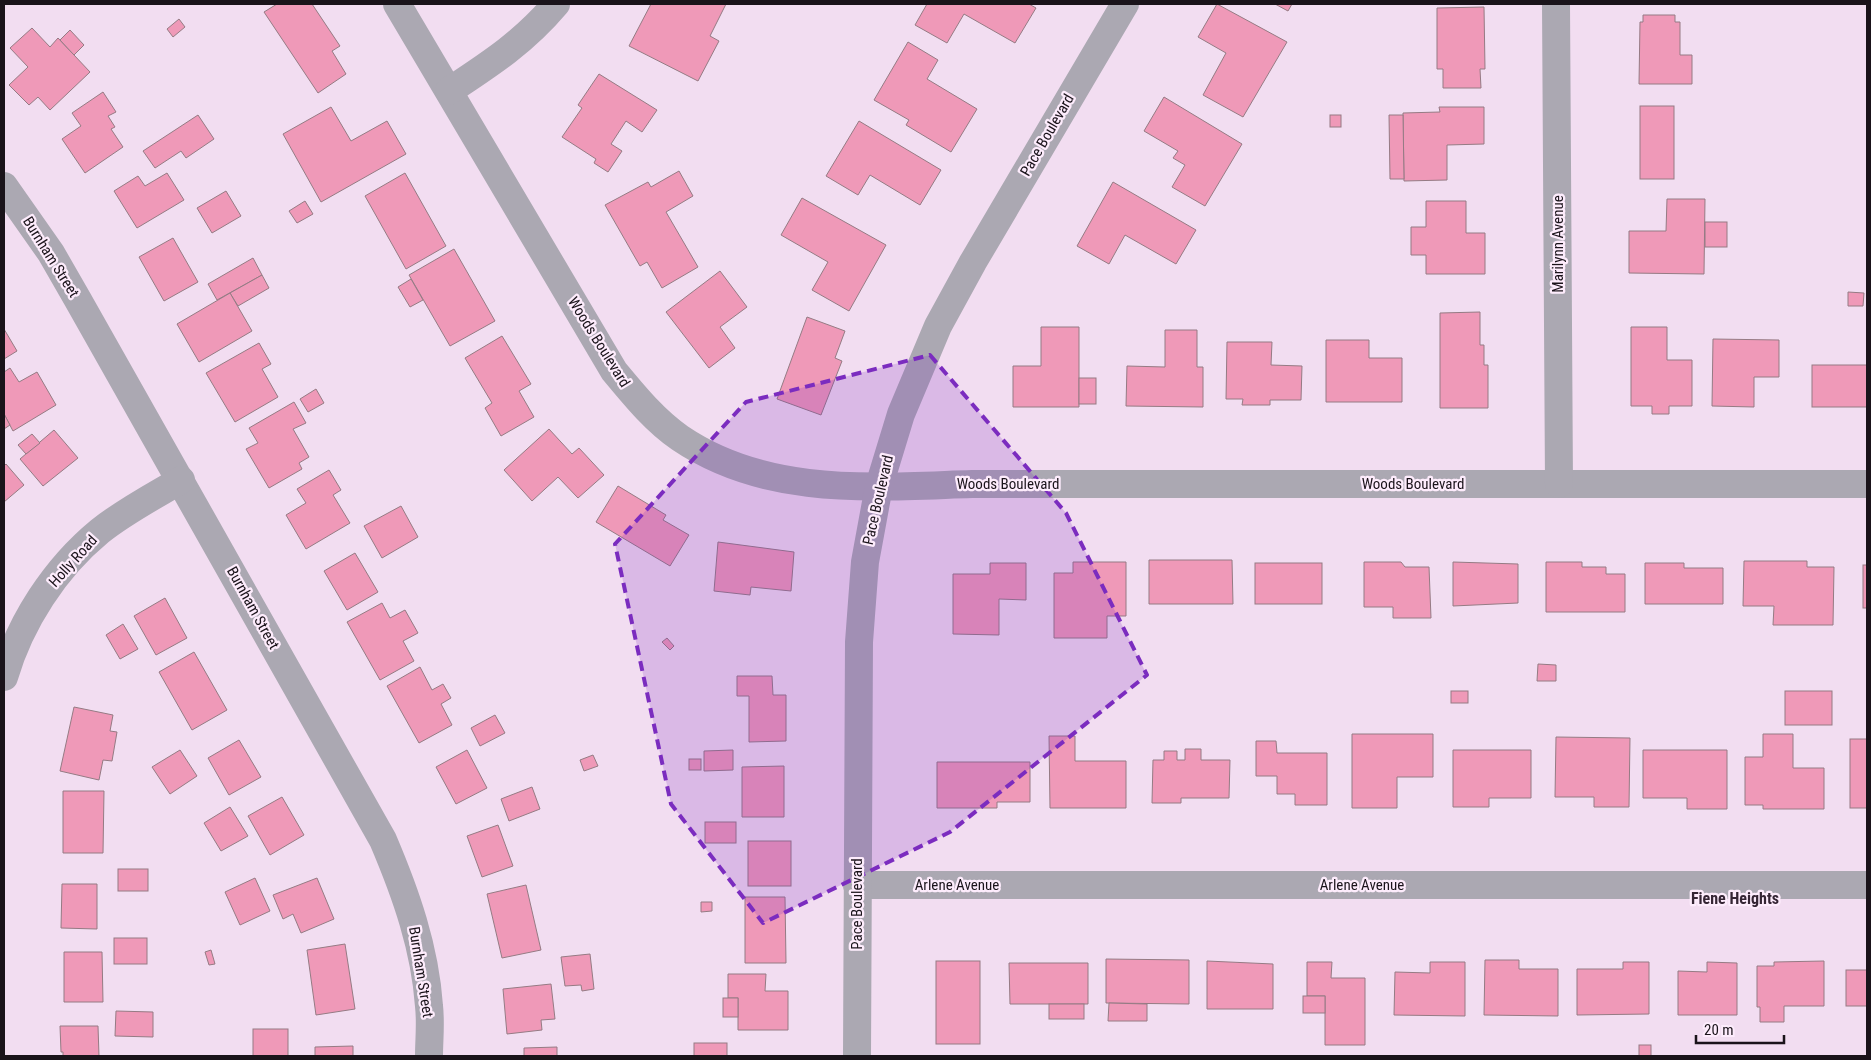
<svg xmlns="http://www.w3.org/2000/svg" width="1871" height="1060" font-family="'Roboto Condensed',sans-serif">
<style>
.building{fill:#ef99b8;stroke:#957b84}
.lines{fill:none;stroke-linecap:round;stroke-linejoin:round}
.minor{stroke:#aba8b2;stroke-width:28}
.marked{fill:#7b2cbf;fill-opacity:0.2;stroke:#7b2cbf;stroke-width:4;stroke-dasharray:10 6;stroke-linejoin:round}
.labels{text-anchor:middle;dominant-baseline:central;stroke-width:4.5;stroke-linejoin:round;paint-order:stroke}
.street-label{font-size:15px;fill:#1a131a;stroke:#fdecfc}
.neighbourhood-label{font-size:16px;font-weight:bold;fill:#352534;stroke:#fdecfc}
</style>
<rect width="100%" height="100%" fill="#f2ddf1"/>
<g class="building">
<path d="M277 4H312L340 46 332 51 346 74 318 93 264 12Z"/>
<path d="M651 4H726L710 36 719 41 698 81 629 46Z"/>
<path d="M927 4H1029L1036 8 1015 43 964 14 947 43 915 25Z"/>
<path d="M1217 4 1287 42 1243 117 1203 95 1226 53 1198 37Z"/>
<path d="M1275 4H1292L1288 11Z"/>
<path d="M1484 7 1485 69H1480L1481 88H1443V69H1437V8Z"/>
<path d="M1643 15H1675V22H1680V55H1692V84H1639L1640 22H1643Z"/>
<path d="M179 19 185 27 173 37 167 29Z"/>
<path d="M32 28 50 47 58 38 90 72 50 110 38 97 29 105 9 85 28 67 10 48Z"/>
<path d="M70 30 84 45 74 55 60 40Z"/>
<path d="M908 42 938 60 927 79 977 109 951 152 906 125 909 120 874 100Z"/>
<path d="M599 74 657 110 642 132 626 121 611 144 622 151 608 172 594 163 596 159 562 137 582 108 578 105Z"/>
<path d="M103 92 116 112 108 116 115 127 111 129 123 147 85 173 62 139 81 126 72 113Z"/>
<path d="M1164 97 1242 144 1205 206 1172 187 1185 165 1173 158 1178 151 1144 131Z"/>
<rect x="1640" y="106" width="34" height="73"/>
<path d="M331 107 351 141 387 121 406 154 321 202 283 134Z"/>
<path d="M1439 107H1484V144L1447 145V180L1404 181 1403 113 1440 112Z"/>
<path d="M198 115 214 139 186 158 181 151 155 168 143 151Z"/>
<rect x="1330" y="115" width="11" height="12"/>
<path d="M1389 115H1403L1404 179H1390Z"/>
<path d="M859 121 941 170 920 205 870 175 858 195 826 176Z"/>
<path d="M679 171 693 196 666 212 698 267 662 288 647 262 640 266 605 205 648 182 651 187Z"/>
<path d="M167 173 184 200 137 228 114 191 138 176 145 186Z"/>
<path d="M405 173 446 246 406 269 365 196Z"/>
<path d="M1113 182 1196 230 1176 264 1125 235 1109 264 1077 246Z"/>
<path d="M226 191 241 216 212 233 197 208Z"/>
<path d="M802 198 886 245 849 311 812 290 828 262 781 235Z"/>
<path d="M1667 199H1705L1704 274 1629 273V231H1666Z"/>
<path d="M305 201 313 214 297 223 289 211Z"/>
<path d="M1426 201H1466V233H1485V274H1426V255H1411V227H1426Z"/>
<rect x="1705" y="222" width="22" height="25"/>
<path d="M173 238 198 282 164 301 139 257Z"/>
<path d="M454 249 495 321 450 346 409 275Z"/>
<path d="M253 258 262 275 217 300 208 284Z"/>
<path d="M720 271 747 307 720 327 735 348 709 368 666 312Z"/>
<path d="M262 275 269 288 238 306 230 293Z"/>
<path d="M411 279 423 300 410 307 398 287Z"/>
<path d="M1848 292 1864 293 1863 306H1848Z"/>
<path d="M230 293 252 331 199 362 177 324Z"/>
<path d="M1480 312V345H1484V365H1488V408H1440V313Z"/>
<path d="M807 317 845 331 835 358 842 361 821 415 777 399Z"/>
<path d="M1041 327H1079V407H1013V366H1041Z"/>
<path d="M1631 327H1667V360H1692V406H1669V414H1652V406H1631Z"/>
<path d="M4 329 17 351 4 359Z"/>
<path d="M1165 330H1197V367H1203V407L1126 406 1127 366 1165 367Z"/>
<path d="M502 336 531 384 519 391 534 417 501 436 485 408 492 403 465 358Z"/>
<path d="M1713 339 1779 340V377H1754V407L1712 406Z"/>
<path d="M1326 340H1369V358H1402V402H1326Z"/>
<path d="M1227 342H1272L1271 365 1302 366 1301 400H1270V405H1242L1243 399H1226Z"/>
<path d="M259 343 271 364 262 369 278 397 235 422 206 373Z"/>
<rect x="1812" y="365" width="55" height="42"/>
<path d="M10 368 19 382 37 372 56 405 13 431 4 414V372Z"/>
<rect x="1079" y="378" width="17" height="26"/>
<path d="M316 389 324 403 308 412 300 399Z"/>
<path d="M294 402 306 423 293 429 309 457 299 463 302 469 269 488 246 449 258 443 249 428Z"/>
<path d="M4 414 10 425 4 429Z"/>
<path d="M549 429 572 454 579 448 604 475 578 498 558 477 532 501 504 470Z"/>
<path d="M54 430 78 458 43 486 20 459Z"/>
<path d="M32 434 40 443 26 454 18 445Z"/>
<path d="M6 464 24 485 4 502V466Z"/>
<path d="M329 470 341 490 333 495 350 523 306 549 286 515 306 503 297 489Z"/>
<path d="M618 486 666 515 663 520 689 535 670 566 596 522Z"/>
<path d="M401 506 418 537 382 558 364 526Z"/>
<path d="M718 542 794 552 791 591 751 587 750 595 714 591Z"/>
<path d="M355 553 378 592 347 610 324 571Z"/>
<path d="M1149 560H1232L1233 604H1149Z"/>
<path d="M1744 561H1807V567H1834L1833 625H1773L1774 606H1743Z"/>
<path d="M1073 562H1126V616H1107V638H1054V573H1073Z"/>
<path d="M1364 562H1401L1405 567H1429L1431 618H1393V607H1364Z"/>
<path d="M1453 562 1518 564V603L1453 606Z"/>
<path d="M1546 562H1582V567H1606V574H1625V612H1546Z"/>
<path d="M990 563H1026V600L999 599V635L953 634V574H990Z"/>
<rect x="1255" y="563" width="67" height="41"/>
<path d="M1645 563H1684V568H1723V604H1645Z"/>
<rect x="1863" y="565" width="4" height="43"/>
<path d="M165 598 187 638 156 655 134 616Z"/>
<path d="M382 603 390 618 405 610 418 633 403 641 414 661 380 680 347 622Z"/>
<path d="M123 624 138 649 120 659 106 635Z"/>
<path d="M667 638 674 646 670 650 662 642Z"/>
<path d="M194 652 227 710 192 730 159 672Z"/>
<path d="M1538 664 1556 665V681H1537Z"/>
<path d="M420 667 432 690 443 684 451 698 441 704 452 725 419 743 387 686Z"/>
<path d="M737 676H772L773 695H786V741L749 742V696H737Z"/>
<rect x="1451" y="691" width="17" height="12"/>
<rect x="1785" y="691" width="47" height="34"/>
<path d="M74 707 113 715 110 731 117 732 112 761 103 760 99 780 60 771Z"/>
<path d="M495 715 505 733 480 746 471 728Z"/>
<path d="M1352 734H1433V777H1397V808H1352Z"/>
<path d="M1763 734H1793V768H1824V809H1763V805H1745V757H1763Z"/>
<path d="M1049 736H1075V761H1126V808H1050Z"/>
<path d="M1556 737 1630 738 1629 807H1594V797H1555Z"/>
<rect x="1850" y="739" width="17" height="69"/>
<path d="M239 740 261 777 229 795 208 758Z"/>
<path d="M1256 741H1276L1277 753H1327V805H1295V794H1277V776H1256Z"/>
<path d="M1185 749H1201V760H1230L1229 798H1181V803H1152L1153 760H1164V751H1177V760H1185Z"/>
<path d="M180 750 197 776 170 794 152 767Z"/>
<path d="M467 750 487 788 456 804 436 767Z"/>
<path d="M733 750V770L704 771V751Z"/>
<path d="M1453 750H1531V798H1489V807H1453Z"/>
<path d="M1643 750H1727V809H1687V798H1643Z"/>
<path d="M593 755 598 766 584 771 580 760Z"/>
<rect x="689" y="759" width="12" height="11"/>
<path d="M937 762H1030V802H997V808H937Z"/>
<path d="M784 766V817H742V767Z"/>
<path d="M532 787 540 809 509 821 501 799Z"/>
<path d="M63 791H104L103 853H63Z"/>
<path d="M282 797 304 835 270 855 248 816Z"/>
<path d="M230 807 248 836 221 851 204 823Z"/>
<rect x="705" y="822" width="31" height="21"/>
<path d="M498 825 513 866 482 877 467 836Z"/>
<rect x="748" y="841" width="43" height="45"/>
<rect x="118" y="869" width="30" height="22"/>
<path d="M255 878 270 911 240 925 225 892Z"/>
<path d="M317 878 334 919 301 933 293 914 283 919 273 895Z"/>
<path d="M62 884H97V929L61 928Z"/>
<path d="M526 885 541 950 502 958 487 894Z"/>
<path d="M745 897H785L786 963H745Z"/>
<path d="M701 902H712V911L701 912Z"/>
<rect x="114" y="938" width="33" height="26"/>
<path d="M345 944 355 1009 316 1015 307 950Z"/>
<path d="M211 950 215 964 209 965 205 952Z"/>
<path d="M64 952H102L103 1002H64Z"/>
<path d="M590 954 594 989 582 991 581 985 565 986 561 957Z"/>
<path d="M1106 959 1189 960V1004L1106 1003Z"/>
<path d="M1485 960H1519V969H1558V1016L1484 1015Z"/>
<rect x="936" y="961" width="44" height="83"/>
<path d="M1207 961 1273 964V1009H1207Z"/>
<path d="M1824 961V1006H1784V1022H1760V1007H1757V966H1774V962Z"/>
<path d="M1307 962H1332L1331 978H1365V1045H1325V996H1307Z"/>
<path d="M1430 962H1465V1016L1394 1015 1395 972 1430 973Z"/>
<path d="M1623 962H1649V1014L1577 1015V969H1623Z"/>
<path d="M1707 962 1737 963V1015H1678V971L1707 972Z"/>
<path d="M1009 963H1088V1004H1010Z"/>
<rect x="1846" y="970" width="21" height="36"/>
<path d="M728 974H766L765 991H788V1030H738V998H728Z"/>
<path d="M551 984 555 1019 541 1020 542 1030 507 1034 503 989Z"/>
<rect x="1303" y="996" width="22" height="17"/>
<rect x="723" y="998" width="15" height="19"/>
<path d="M1109 1003 1147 1004V1021H1108Z"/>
<rect x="1049" y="1004" width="35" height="15"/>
<path d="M116 1011 153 1012V1037L115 1036Z"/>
<path d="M60 1026H98L99 1056H63V1052H61Z"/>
<rect x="253" y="1029" width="35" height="27"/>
<rect x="694" y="1043" width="33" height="13"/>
<rect x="1639" y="1045" width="12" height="11"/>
<path d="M353 1046V1056H315V1047Z"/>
<path d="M557 1047V1056H524V1048Z"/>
</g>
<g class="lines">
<g class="minor">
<path d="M397 4 614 371C634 395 654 420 680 438 767 497 873 487 972 484H1867"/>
<path d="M1556 4 1559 484"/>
<path d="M449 91C490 64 524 42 556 4"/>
<path d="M4 186 51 253 78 300 383 840C406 894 425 948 429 1006 431 1023 429 1040 429 1056"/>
<path d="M4 677C20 622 55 568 100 531 125 511 154 496 181 480"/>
<path d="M857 885H1867"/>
<path d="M857 1056 859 642 865 562 879 486 901 414 938 326 973 262 1125 4"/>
</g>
</g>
<path class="marked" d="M930 355 1066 513 1147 675 950 832 763 923 671 804 615 544 746 402Z"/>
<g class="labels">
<g class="street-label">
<text transform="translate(1047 135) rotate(-60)">Pace Boulevard</text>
<text transform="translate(1558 244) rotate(-90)">Marilynn Avenue</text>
<text transform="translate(51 257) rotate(58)">Burnham Street</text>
<text transform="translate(599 342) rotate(58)">Woods Boulevard</text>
<text x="1008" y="484">Woods Boulevard</text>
<text x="1413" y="484">Woods Boulevard</text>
<text transform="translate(878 500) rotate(-77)">Pace Boulevard</text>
<text transform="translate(73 561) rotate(-48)">Holly Road</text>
<text transform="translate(253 608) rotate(61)">Burnham Street</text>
<text x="957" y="885">Arlene Avenue</text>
<text x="1362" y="885">Arlene Avenue</text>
<text transform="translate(857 904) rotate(-90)">Pace Boulevard</text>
<text transform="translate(421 972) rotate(81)">Burnham Street</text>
</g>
<g class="neighbourhood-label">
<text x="1735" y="898">Fiene Heights</text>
</g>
</g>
<rect width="1871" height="1060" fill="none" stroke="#1a131a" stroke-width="10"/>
<path d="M1696 1035v8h88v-8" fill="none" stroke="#1a131a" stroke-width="2.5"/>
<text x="1704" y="1035" font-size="15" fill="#1a131a" stroke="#fdecfc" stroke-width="4" paint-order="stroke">20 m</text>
</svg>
